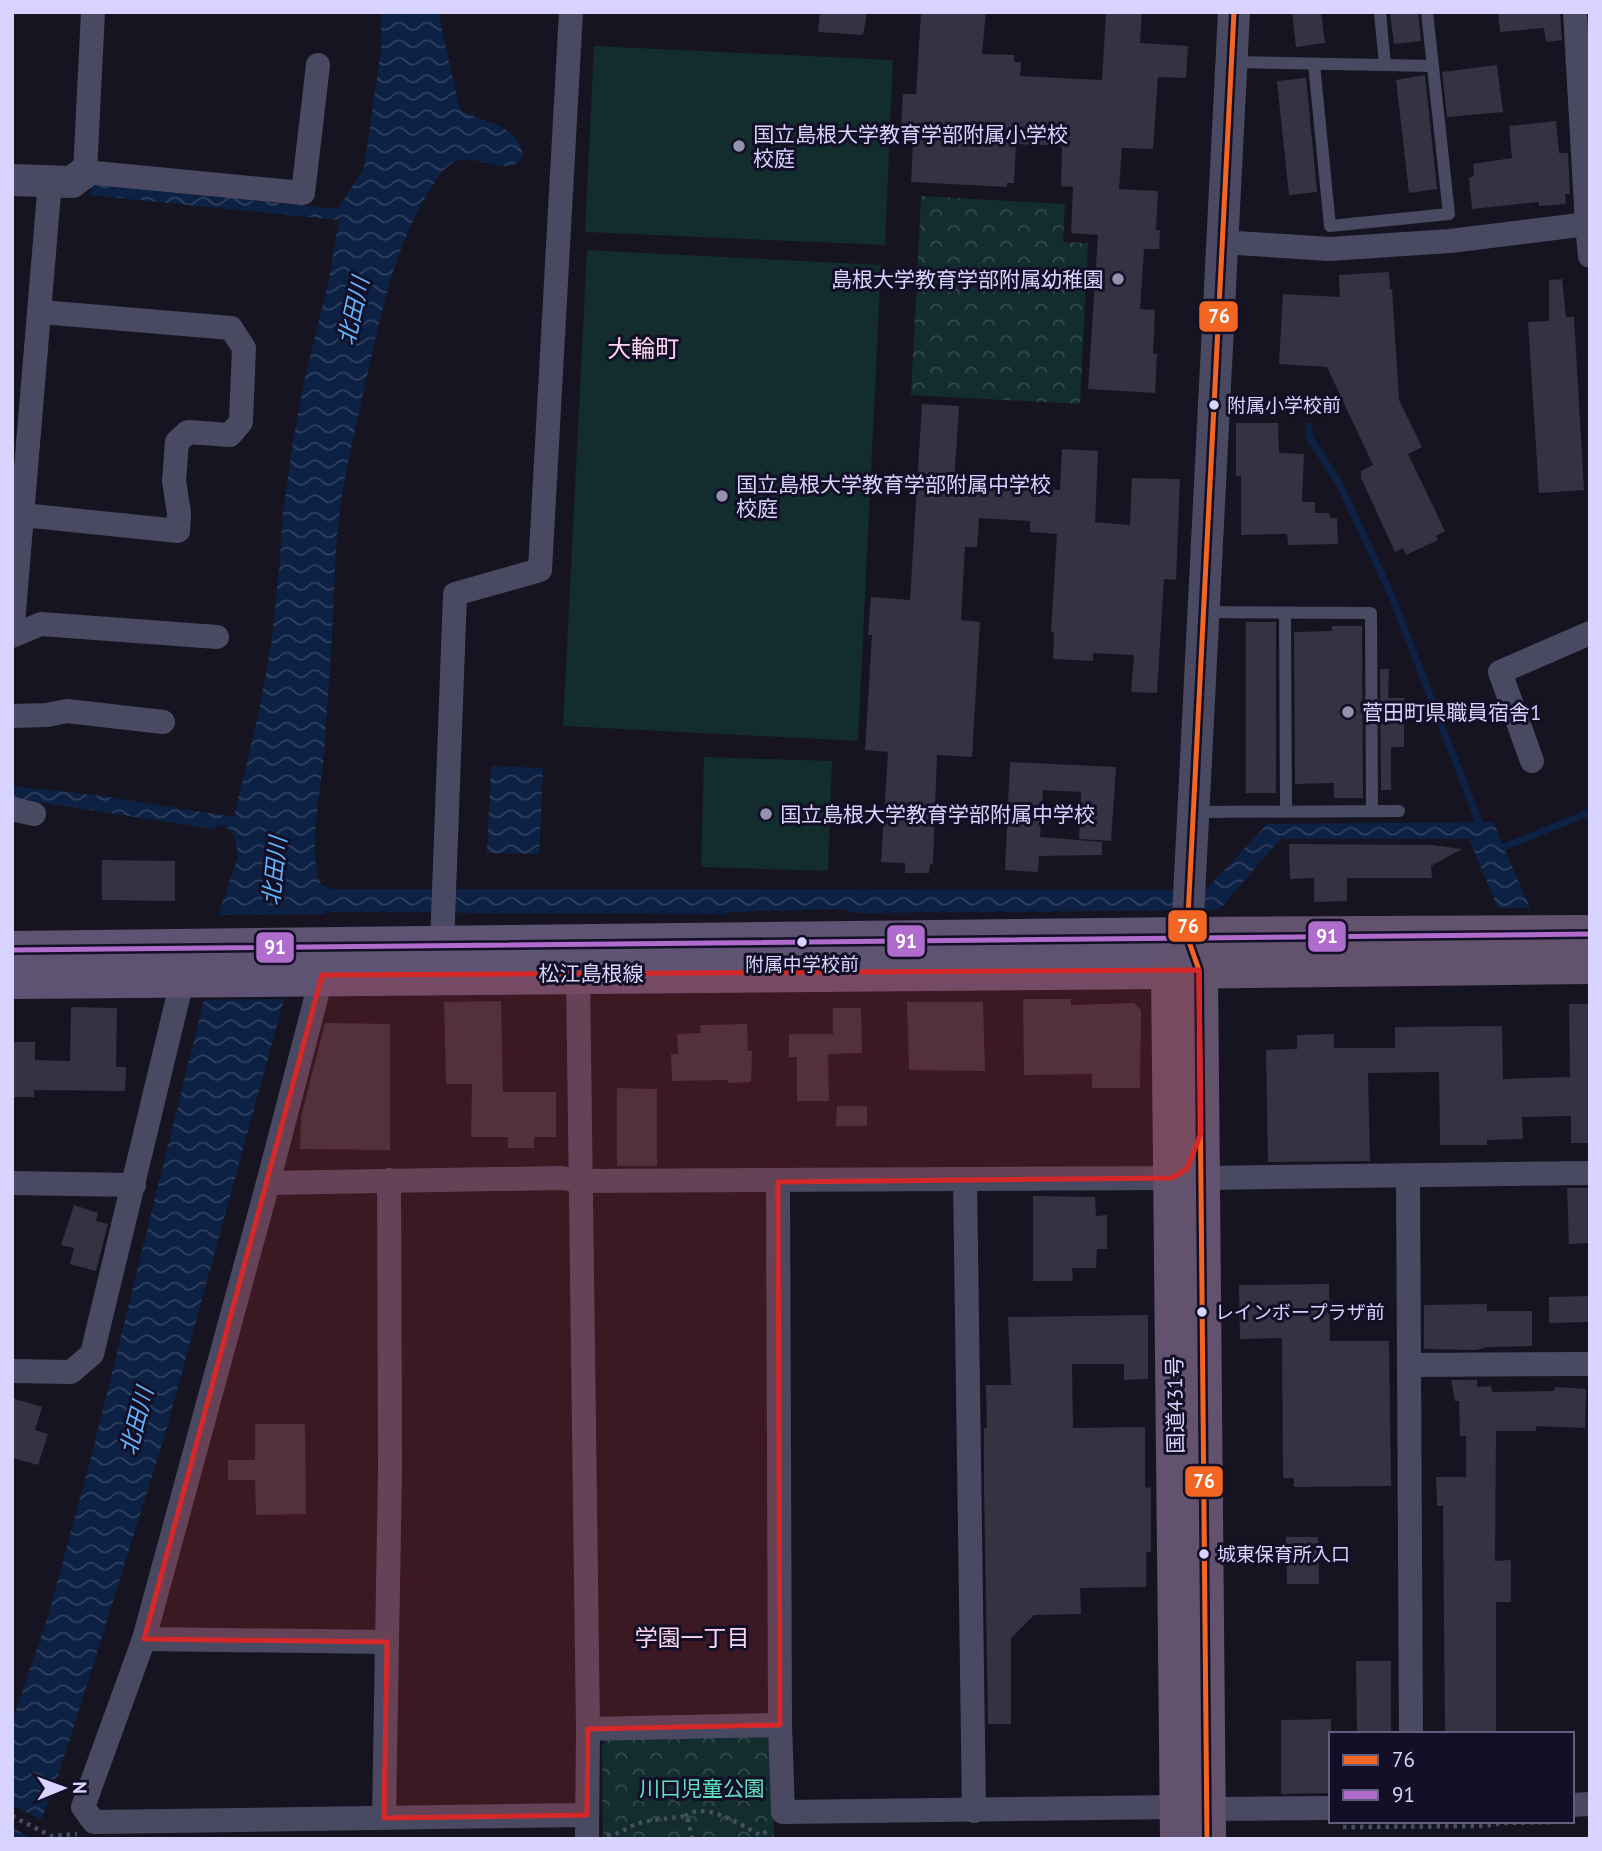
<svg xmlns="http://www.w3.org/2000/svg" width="1602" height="1851" font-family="'PT Sans','Noto Sans JP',sans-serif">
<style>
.park{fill:url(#park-crowns)}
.pitch{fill:#132c2d}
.water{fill:url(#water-waves)}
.pier{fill:#161421}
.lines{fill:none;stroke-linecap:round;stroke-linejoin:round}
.stream{stroke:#0d2144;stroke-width:7}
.building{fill:#343243}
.path{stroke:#44505f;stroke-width:4.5;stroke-dasharray:3.5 5;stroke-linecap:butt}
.service{stroke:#4a4962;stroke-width:12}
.minor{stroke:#4a4962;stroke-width:24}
.tertiary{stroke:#4a4962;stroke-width:32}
.primary{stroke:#5e5373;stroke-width:38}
.trunk{stroke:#62526e;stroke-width:38}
.bus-1-casing{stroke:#130f26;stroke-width:10}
.bus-2-casing{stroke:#130f26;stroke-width:10}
.bus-1{stroke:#f26522;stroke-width:5}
.bus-2{stroke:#b06ccc;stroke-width:5}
.marked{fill:#d62828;fill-opacity:0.2;stroke:#d62828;stroke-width:5;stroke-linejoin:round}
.poi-dot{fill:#9591b1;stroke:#130f26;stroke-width:2.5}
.bus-dot{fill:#d9d4ff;stroke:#130f26;stroke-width:2.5}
.labels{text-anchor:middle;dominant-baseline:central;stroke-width:6;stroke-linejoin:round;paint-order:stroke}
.bus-label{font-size:19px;fill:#d9d4ff;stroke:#130f26;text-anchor:start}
.poi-label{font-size:21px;fill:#d9d4ff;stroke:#130f26;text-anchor:start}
.street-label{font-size:21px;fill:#d9d4ff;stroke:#130f26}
.park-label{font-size:21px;fill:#5fe0c0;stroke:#130f26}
.water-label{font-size:23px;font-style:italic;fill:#62b6ff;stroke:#130f26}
.neighbourhood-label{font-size:23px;fill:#ffd6f0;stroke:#130f26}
.quarter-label{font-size:24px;fill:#ffd6f0;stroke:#130f26}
.line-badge{stroke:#130f26;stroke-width:2.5}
.badge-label{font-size:19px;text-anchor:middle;font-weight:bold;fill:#fff}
</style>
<defs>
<pattern id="park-crowns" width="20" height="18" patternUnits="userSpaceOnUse" patternTransform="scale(1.75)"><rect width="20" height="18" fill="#132c2d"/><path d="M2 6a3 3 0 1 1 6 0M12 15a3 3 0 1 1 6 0" fill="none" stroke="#354a4c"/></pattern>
<pattern id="water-waves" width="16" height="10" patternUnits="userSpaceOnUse" patternTransform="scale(1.75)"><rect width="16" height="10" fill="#0d2144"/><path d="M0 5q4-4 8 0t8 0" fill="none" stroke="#304060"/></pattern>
</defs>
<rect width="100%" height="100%" fill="#161421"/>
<g class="park">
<path d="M921 196 1065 204 1063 242 1088 243 1080 404 911 395Z"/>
<path d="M765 1736 774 1741V1839H603L602 1745 606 1740Z"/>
</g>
<g class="pitch">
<path d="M594 46 893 60 885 245 585 232Z"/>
<path d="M587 250 881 265 858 741 563 726Z"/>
<path d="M704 757 832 761 828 871 701 867Z"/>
</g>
<g class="water">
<path d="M381 12H438L460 110C484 123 520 124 523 157 509 180 475 151 454 162 445 167 438 176 433 185 397 240 384 301 370 363 360 410 348 456 341 503 335 540 335 577 333 614 331 659 327 705 324 751 322 783 306 861 322 886L330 889 1206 890 1267 824 1493 822 1530 908H1498L1469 839H1280L1219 910 858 913 839 909 727 912V914L326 912 284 999 164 1438 67 1748 50 1799 32 1839H12V1722L49 1613 92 1454 204 1000 218 915 238 857 235 837 225 825H220L214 829 12 798V786L95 795 234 817 259 711 271 645 280 561 282 520 292 447 304 383 329 279 339 220 90 195 91 184 338 209 364 168 382 43Z"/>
<path d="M491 766 543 768 539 854 487 853Z"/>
</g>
<g class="pier">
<path d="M326 914 284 999 204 1000 218 915Z"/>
<path d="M12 1805 42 1820 32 1838 12 1828Z"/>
</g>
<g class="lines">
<g class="stream">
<path d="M1309 426V437L1339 483 1390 592 1479 822"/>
<path d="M1504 847 1590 812"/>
</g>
</g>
<g class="building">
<path d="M820 12H867L863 35 818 32Z"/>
<path d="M921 12H986L982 54 1014 55V62H1021L1020 76 1102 80 1106 12H1142L1140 43 1188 46 1186 78 1158 77 1153 149 1122 148 1119 189 1158 191 1156 230H1160L1159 249H1144L1140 309 1155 310 1153 354H1157L1155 393 1088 389 1098 235 1071 233 1073 187 1061 186 1062 146 1016 144 1014 183H1007V187L911 182 914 126H901L903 94H916Z"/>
<path d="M1292 12H1321L1325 43 1296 47Z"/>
<path d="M1390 12H1418L1421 41 1394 44Z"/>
<path d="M1498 12H1560L1562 40 1546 42 1544 28 1500 32Z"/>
<path d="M1497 65 1503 112 1447 117 1442 72Z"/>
<path d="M1425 75 1437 189 1409 193 1396 80Z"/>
<path d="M1306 78 1317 192 1289 195 1277 81Z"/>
<path d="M1556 121 1559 153H1568L1570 194H1565L1566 204 1539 206V202L1472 209 1469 178 1474 176 1473 164 1512 158 1509 126Z"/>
<path d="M1389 272 1390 289H1392L1399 400 1422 447 1408 454 1445 531 1436 536 1438 540 1406 555 1403 548 1395 552 1361 478V471L1373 465 1327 367 1279 364 1283 294 1340 297 1339 275Z"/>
<path d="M1562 279 1566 317H1574L1584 490 1539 493 1528 322 1549 321V280Z"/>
<path d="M922 404 959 406 954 484 1060 490 1062 449 1098 451 1095 522 1130 525 1132 478 1180 479 1176 580 1164 579 1157 693 1131 692 1134 655 1093 653V661L1053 659 1054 632H1051L1057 534 1030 532V521L979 518 977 547H965L961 620 980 622 972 757 937 755 933 864H930L929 873H905V863L881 862 888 752 865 750 872 635H868L871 597 910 600Z"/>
<path d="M1236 423H1278L1279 453 1304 454 1302 502H1315V513H1329L1330 518H1337L1338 544 1288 545 1287 534 1241 535V476H1236Z"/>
<rect x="1246" y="622" width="30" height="171"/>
<path d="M1332 626H1362L1363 798H1334V783L1295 784 1294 632 1332 631Z"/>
<path d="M1380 669H1389L1388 698H1404V747H1391V790H1381Z"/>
<path d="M1010 762 1116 767 1111 841 1079 839 1081 792 1043 790 1040 837 1102 842V855L1039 856 1038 872 1005 870Z"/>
<path d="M1289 844 1432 845 1462 849 1431 866 1432 878H1347V901L1314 902V878L1290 879Z"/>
<path d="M102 860 175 861V901L102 900Z"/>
<path d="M1023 999H1071V1005L1134 1003 1141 1010 1140 1088H1092V1074L1024 1075Z"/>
<path d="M501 1001 503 1092H556V1137H534V1148H508V1137H471L472 1084H446L444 1002Z"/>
<path d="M907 1002H983L985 1071 909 1070Z"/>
<path d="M1569 1004H1590V1143H1571V1116L1522 1117 1523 1139 1487 1140V1145H1440L1439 1072 1368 1073 1370 1161 1268 1162 1266 1050 1297 1049V1035L1334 1034V1048H1395V1027L1502 1026 1503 1079 1570 1077Z"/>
<path d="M71 1007 117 1008 116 1067H126L125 1091 34 1090V1097H12V1042H35V1060L70 1061Z"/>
<path d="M833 1008H861L862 1053 828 1054 829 1101H797V1057H789V1034H833Z"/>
<path d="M325 1023 390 1024V1150L300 1149 301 1117Z"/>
<path d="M747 1024 748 1051H752L751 1082 728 1083V1080L672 1081 671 1054H678L677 1034 701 1033 700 1025Z"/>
<path d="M617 1088 657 1089V1166H617Z"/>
<path d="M837 1106H867V1126H836Z"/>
<path d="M1567 1188H1590V1243L1569 1244Z"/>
<path d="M1033 1196 1095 1197 1096 1216 1107 1215V1249H1097L1096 1268H1072L1073 1281H1033Z"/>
<path d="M74 1205 98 1213 96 1221 108 1224 96 1271 70 1264 74 1248 61 1245Z"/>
<path d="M1329 1284 1330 1341H1389L1391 1486 1294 1487V1478H1283L1282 1338 1240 1339 1239 1285Z"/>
<path d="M1590 1296V1322L1549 1323V1297Z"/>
<path d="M1487 1304V1311H1532V1346L1487 1347 1476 1350 1424 1349V1305Z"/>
<path d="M1148 1315V1379L1124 1380V1364H1072L1073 1428 1145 1427V1487L1151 1488V1552H1146V1587L1080 1588 1081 1614 1034 1615 1011 1638V1724H988L984 1485V1428H987L986 1385H1011L1008 1317Z"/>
<path d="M1451 1380H1477V1387L1491 1386 1492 1392 1554 1391 1555 1387 1586 1389 1585 1428 1536 1426V1431H1496L1495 1561 1511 1560V1602H1496V1734H1445L1443 1506H1437L1436 1477H1466V1436H1460L1459 1401H1455Z"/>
<path d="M12 1398 42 1407 35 1430 48 1434 38 1465 12 1458Z"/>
<path d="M255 1424H305L306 1514 256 1515 255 1480H228V1460H255Z"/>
<path d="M1286 1537H1318L1319 1584H1287Z"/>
<path d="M1356 1661H1391V1734H1357Z"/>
<path d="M1331 1719V1793L1281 1794V1720Z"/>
</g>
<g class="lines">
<g class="path">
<path d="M12 1816 51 1836 77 1834"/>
<path d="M685 1816C706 1801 741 1825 760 1835L771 1830"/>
<path d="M1343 1827 1485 1826 1503 1823 1558 1822"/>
<path d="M607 1835C618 1835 624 1829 634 1825 649 1819 668 1819 685 1816L688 1819 692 1839"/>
</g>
<g class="service">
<path d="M1380 12 1385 65"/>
<path d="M1234 62 1433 66"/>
<path d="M1314 64 1330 226 1449 214 1427 12"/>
<path d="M1203 612 1371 613 1372 811"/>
<path d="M1285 613 1286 811"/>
<path d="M1195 812 1399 811"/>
</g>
<g class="minor">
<path d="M93 12 85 172 303 193 318 65"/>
<path d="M1575 12 1587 224"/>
<path d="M1221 242 1330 249 1450 241 1587 224 1590 256"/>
<path d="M23 515 178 531 179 513 174 481 177 442 188 432 230 435 241 422 244 348 231 328 41 312"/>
<path d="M12 635 50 181"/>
<path d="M12 636 41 624 217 637"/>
<path d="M12 716 47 715 67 711 163 722"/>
<path d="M1532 761 1500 672 1590 633"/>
<path d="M12 809 34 814"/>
<path d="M442 945 455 594 540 570 571 12"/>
<path d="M578 973 588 1729 587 1839"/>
<path d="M322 975 268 1183 144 1639 83 1807 94 1822 587 1815"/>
<path d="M1408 1177 1411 1734"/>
<path d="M1202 1178 1590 1173"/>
<path d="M965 1179 974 1811"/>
<path d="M778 1182 780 1725 783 1812 1179 1807"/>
<path d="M12 1183 134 1185"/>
<path d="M268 1183 561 1178 581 1181 1172 1178 1183 1172"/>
<path d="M1409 1365 1590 1364"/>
<path d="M12 1371 71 1372 92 1354 183 977"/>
<path d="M144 1639 387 1642"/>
<path d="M588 1729 780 1725"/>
<path d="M1572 1805 1590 1804"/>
<path d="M1207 1809 1331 1808"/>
<path d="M384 1818 390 1470 389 1180"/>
</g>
<g class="tertiary">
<path d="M12 180 72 182 85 172"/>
<path d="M1187 936 1234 12"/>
</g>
<g class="primary">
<path d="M12 950 1187 936"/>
<path d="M12 980 1170 970"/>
</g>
<g class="trunk">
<path d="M1187 936 1199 970 1207 1839"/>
<path d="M1187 936 1590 934"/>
<path d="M1172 970 1590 965"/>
<path d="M1179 1839 1170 970 1187 936"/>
</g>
<defs>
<path id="bus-1" d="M1207 1839 1199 970 1187 936 1234 12"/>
<path id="bus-2" d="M12 950 1590 934"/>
</defs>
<use href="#bus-1" class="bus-1-casing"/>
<use href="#bus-2" class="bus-2-casing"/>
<use href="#bus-1" class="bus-1"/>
<use href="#bus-2" class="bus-2"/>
</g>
<path class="marked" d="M1199 970 1201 1133 1187 1169 1172 1178 778 1182 780 1725 588 1729 587 1815 384 1818 387 1642 144 1639 322 975Z"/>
<g class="poi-dot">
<circle cx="739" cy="146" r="7"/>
<circle cx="1118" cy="279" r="7"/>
<circle cx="722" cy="496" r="7"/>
<circle cx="1348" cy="712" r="7"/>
<circle cx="766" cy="814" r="7"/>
</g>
<g class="bus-dot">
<circle cx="1214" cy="405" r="6"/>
<circle cx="802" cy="942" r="6"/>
<circle cx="1202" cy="1312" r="6"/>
<circle cx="1204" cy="1554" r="6"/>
</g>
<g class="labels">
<g class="bus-label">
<text x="1227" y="405">附属小学校前</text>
<text x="802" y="964" text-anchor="middle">附属中学校前</text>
<text x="1215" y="1312">レインボープラザ前</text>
<text x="1217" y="1554">城東保育所入口</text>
</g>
<g class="poi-label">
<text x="753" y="134">国立島根大学教育学部附属小学校<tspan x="753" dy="24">校庭</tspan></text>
<text x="1104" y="279" text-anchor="end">島根大学教育学部附属幼稚園</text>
<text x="736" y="484">国立島根大学教育学部附属中学校<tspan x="736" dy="24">校庭</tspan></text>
<text x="1362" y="712">菅田町県職員宿舎1</text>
<text x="780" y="814">国立島根大学教育学部附属中学校</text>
</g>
<g class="street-label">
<text x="591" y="973">松江島根線</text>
<text transform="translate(1175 1405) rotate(-91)">国道431号</text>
</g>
<g class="park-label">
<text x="702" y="1788">川口児童公園</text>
</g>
<g class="water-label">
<text transform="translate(353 311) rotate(-77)">北田川</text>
<text transform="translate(274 871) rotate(-84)">北田川</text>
<text transform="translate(136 1421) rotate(-75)">北田川</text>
</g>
<g class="neighbourhood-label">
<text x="692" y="1637">学園一丁目</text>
</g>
<g class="quarter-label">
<text x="643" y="348">大輪町</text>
</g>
</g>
<g class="line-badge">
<rect x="1198" y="300" width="41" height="33" rx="7" fill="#f26522"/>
<rect x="1167" y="909" width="41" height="34" rx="7" fill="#f26522"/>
<rect x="1307" y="920" width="40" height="33" rx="7" fill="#b06ccc"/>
<rect x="886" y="924" width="40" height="34" rx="7" fill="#b06ccc"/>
<rect x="255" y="931" width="40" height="33" rx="7" fill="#b06ccc"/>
<rect x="1184" y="1465" width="40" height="33" rx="7" fill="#f26522"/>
</g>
<g class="badge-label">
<text x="1219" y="323">76</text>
<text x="1188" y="933">76</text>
<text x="1327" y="943">91</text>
<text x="906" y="948">91</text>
<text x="275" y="954">91</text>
<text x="1204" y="1488">76</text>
</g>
<rect width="1602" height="1851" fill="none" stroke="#d9d4ff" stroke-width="28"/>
<rect x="1329" y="1732" width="245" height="91" fill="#130f26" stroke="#625e7d" stroke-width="2"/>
<rect x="1343" y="1755" width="35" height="10" fill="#f26522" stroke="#625e7d" stroke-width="2"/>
<text x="1392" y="1767" font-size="21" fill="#d9d4ff">76</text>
<rect x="1343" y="1790" width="35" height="10" fill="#b06ccc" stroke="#625e7d" stroke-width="2"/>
<text x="1392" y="1802" font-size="21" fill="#d9d4ff">91</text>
<g transform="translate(63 1788) rotate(89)" stroke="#130f26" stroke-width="5" paint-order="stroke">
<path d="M0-5L12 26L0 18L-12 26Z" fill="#d9d4ff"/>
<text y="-10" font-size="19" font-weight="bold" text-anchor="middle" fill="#d9d4ff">N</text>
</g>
</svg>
